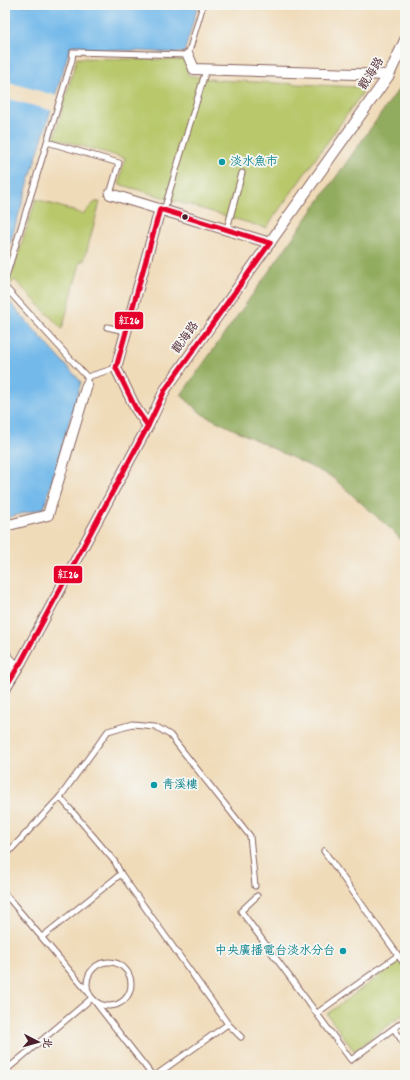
<svg xmlns="http://www.w3.org/2000/svg" width="410" height="1080" font-family="Dekko,'LXGW WenKai TC',sans-serif">
<style>
.green{fill:#b8c86a;stroke:#81744a}
.forest{fill:#92ac5e;stroke:#6e6644}
.water{fill:#73b9ea;stroke:#5e6c8a}
.pier{fill:#f0dbb9}
.lines{fill:none;stroke-linecap:round;stroke-linejoin:round}
.service-casing{stroke:#84615d;stroke-width:7}
.minor-casing{stroke:#84615d;stroke-width:12}
.service{stroke:#fff;stroke-width:5}
.minor{stroke:#fff;stroke-width:10}
.bus-1-casing{stroke:#f6f6f2;stroke-width:8}
.bus-1{stroke:#e4002b;stroke-width:5}
.culture-dot{fill:#0f9aa8;stroke:#f6f6f2;stroke-width:1.5}
.bus-dot{fill:#4a1f2b;stroke:#f6f6f2;stroke-width:1.5}
.labels{text-anchor:middle;dominant-baseline:central;stroke-width:3.5;stroke-linejoin:round;paint-order:stroke}
.street-label{font-size:12px;fill:#4a1f2b;stroke:#f6f6f2}
.culture-label{font-size:12px;fill:#0d838f;stroke:#f6f6f2;text-anchor:start}
.line-badge{stroke:#f6f6f2;stroke-width:1.5}
.badge-label{font-size:11px;text-anchor:middle;font-weight:bold;fill:#fff}
</style>
<rect width="100%" height="100%" fill="#f6f6f2"/>
<filter id="ink" filterUnits="userSpaceOnUse"><feTurbulence type="fractalNoise" baseFrequency=".025" numOctaves="2"/><feDisplacementMap in="SourceGraphic" scale="8" xChannelSelector="R" yChannelSelector="G"/><feConvolveMatrix kernelMatrix="1 2 1 2 8 2 1 2 1" color-interpolation-filters="sRGB"/></filter>
<filter id="wash" filterUnits="userSpaceOnUse"><feTurbulence type="fractalNoise" baseFrequency=".012" numOctaves="4" result="noise"/><feDisplacementMap in="SourceGraphic" scale="16" xChannelSelector="R" yChannelSelector="G"/><feGaussianBlur stdDeviation="0.9" result="paint"/><feColorMatrix in="noise" values="0 0 0 0 0 0 0 0 0 0 0 0 0 0 0 0 0 1.4 0 .05"/><feComposite in="paint" operator="in"/></filter>
<g filter="url(#wash)">
<rect width="100%" height="100%" fill="#f0dbb9"/>
<g class="green">
<path d="M77 58 186 60 188 75 216 80 359 87 363 92 266 228 119 184 125 158 54 138Z"/>
<path d="M36 199 83 214 95 202H100L84 261 81 260 62 329 15 280 9 285V282Z"/>
<path d="M399 961 405 969V1013L354 1051 327 1014Z"/>
</g>
<path class="forest" d="M405 80V544L393 531 332 477 202 414 181 395Z"/>
<g class="water">
<path d="M5 5H198L184 53 70 48 5 259Z"/>
<path d="M5 297 81 382 44 508 5 518Z"/>
</g>
<path class="pier" d="M5 81 57 96 53 111 5 98Z"/>
</g>
<g filter="url(#ink)">
<g class="lines">
<defs>
<g id="service">
<path d="M47 142 119 163 110 194"/>
<path d="M164 210 206 70"/>
<path d="M227 229 242 173"/>
<path d="M5 280 72 60 73 52 188 55 203 5"/>
<path d="M5 287 87 377V385"/>
<path d="M107 327 125 331"/>
<path d="M87 377 116 368"/>
<path d="M60 797 115 862 121 874 228 1024 241 1037"/>
<path d="M324 851 405 965"/>
<path d="M5 856 60 797 108 731 132 724 155 726 170 735 250 836 255 886"/>
<path d="M5 894 87 991"/>
<path d="M257 896 241 911 351 1060 405 1020"/>
<path d="M42 937 121 874"/>
<circle cx="109" cy="984" r="22"/>
<path d="M317 1013 397 956"/>
<path d="M394 1029 405 1045"/>
<path d="M5 1071 92 998 152 1075"/>
<path d="M156 1075 228 1024"/>
</g>
<g id="minor">
<path d="M188 55 194 69 389 75"/>
<path d="M110 194 270 243"/>
<path d="M148 426 136 409 116 368 160 209"/>
<path d="M5 526 48 515 87 385"/>
<path d="M5 655 17 668"/>
<path d="M5 688 21 662 148 426 165 390 389 75 405 40"/>
</g>
</defs>
<use href="#service" class="service-casing"/>
<use href="#minor" class="minor-casing"/>
<use href="#service" class="service"/>
<use href="#minor" class="minor"/>
<defs>
<g id="bus-1">
<path d="M160 209 270 243"/>
<path d="M148 426 136 409 116 368 160 209"/>
<path d="M5 688 21 662 148 426 165 390 270 243"/>
</g>
</defs>
<use href="#bus-1" class="bus-1-casing"/>
<use href="#bus-1" class="bus-1"/>
</g>
</g>
<g class="culture-dot">
<circle cx="222" cy="162" r="4"/>
<circle cx="154" cy="785" r="4"/>
<circle cx="343" cy="951" r="4"/>
</g>
<circle class="bus-dot" cx="185" cy="217" r="3.5"/>
<g class="labels">
<g class="street-label">
<text transform="translate(372 74) rotate(-58)">觀海路</text>
<text transform="translate(186 338) rotate(-54)">觀海路</text>
</g>
<g class="culture-label">
<text x="230" y="162">淡水魚市</text>
<text x="162" y="785">青溪樓</text>
<text x="335" y="951" text-anchor="end">中央廣播電台淡水分台</text>
</g>
</g>
<g class="line-badge">
<rect x="114" y="311" width="30" height="19" rx="4" fill="#e4002b"/>
<rect x="53" y="565" width="30" height="19" rx="4" fill="#e4002b"/>
</g>
<g class="badge-label">
<text x="129" y="324">紅26</text>
<text x="68" y="578">紅26</text>
</g>
<rect width="410" height="1080" fill="none" stroke="#f6f6f2" stroke-width="20"/>
<g transform="translate(38 1042) rotate(96)" stroke="#f6f6f2" stroke-width="3" paint-order="stroke">
<path d="M0-3L7 15L0 10L-7 15Z" fill="#4a1f2b"/>
<text y="-6" font-size="11" font-weight="bold" text-anchor="middle" fill="#4a1f2b">北</text>
</g>
</svg>
